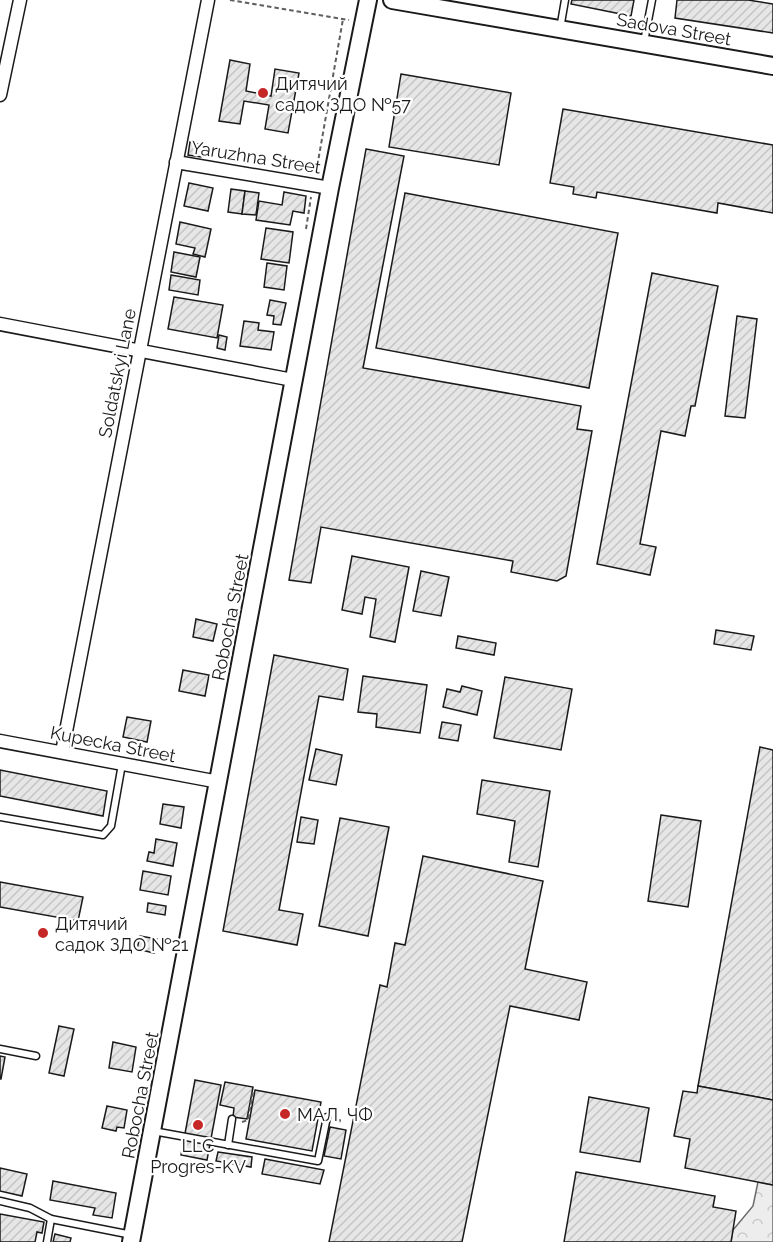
<svg xmlns="http://www.w3.org/2000/svg" width="773" height="1242" font-family="Raleway,sans-serif">
<style>
.forest{fill:url(#forest-crowns);stroke:#6a6a6a;stroke-width:1.5}
.building{fill:url(#building-hatch);stroke:#1a1a1a;stroke-width:1.5}
.lines{fill:none;stroke-linecap:round;stroke-linejoin:round}
.lane-casing{stroke:#1a1a1a;stroke-width:9}
.street-casing{stroke:#1a1a1a;stroke-width:15}
.secondary-casing{stroke:#1a1a1a;stroke-width:20}
.path{stroke:#5f5f5f;stroke-width:2;stroke-dasharray:4.5 3;stroke-linecap:butt}
.lane{stroke:#fff;stroke-width:6}
.street{stroke:#fff;stroke-width:12}
.secondary{stroke:#fff;stroke-width:16}
.poi-dot{fill:#c62828;stroke:#fff;stroke-width:2}
.labels{text-anchor:middle;dominant-baseline:central;stroke-width:4.5;stroke-linejoin:round;paint-order:stroke}
.street-label{font-size:18px;fill:#1a1a1a;stroke:#fff}
.poi-label{font-size:18px;fill:#1a1a1a;stroke:#fff;text-anchor:start}
</style>
<defs>
<pattern id="forest-crowns" width="20" height="18" patternUnits="userSpaceOnUse" patternTransform="scale(1.5)"><rect width="20" height="18" fill="#ededed"/><path d="M2 6a3 3 0 1 1 6 0M12 15a3 3 0 1 1 6 0" fill="none" stroke="#cbcbcb"/></pattern>
<pattern id="building-hatch" width="6" height="6" patternUnits="userSpaceOnUse" patternTransform="scale(1.5)"><rect width="6" height="6" fill="#e6e6e6"/><path d="M-1 1l2-2M0 6l6-6M5 7l2-2" fill="none" stroke="#c5c5c5"/></pattern>
</defs>
<rect width="100%" height="100%" fill="#fff"/>
<path class="forest" d="M758 1182 773 1185V1242H731L733 1230 753 1206Z"/>
<g class="building">
<path d="M572 0H634L631 16 571 4Z"/>
<path d="M677 0H748L773 4V33L675 18Z"/>
<path d="M230 60 250 64 246 91 271 96 275 69 299 73 288 133 265 129 269 105 244 101 240 124 219 121Z"/>
<path d="M401 74 511 93 499 165 389 147Z"/>
<path d="M563 109 773 145V213L718 203 717 213 597 192 596 198 573 194 574 187 550 183Z"/>
<path d="M190 142 203 145 201 157 188 155Z"/>
<path d="M366 149 404 156 363 368 581 406 577 429 592 431 566 576 557 581 511 572 513 561 321 527 311 583 289 580Z"/>
<path d="M189 183 213 188 208 211 184 206Z"/>
<path d="M231 189 245 191 242 214 228 212Z"/>
<path d="M245 191 259 193 256 215 242 214Z"/>
<path d="M284 192 306 196 304 213 293 211 290 225 256 220 259 201 282 205Z"/>
<path d="M405 193 618 233 589 388 376 348Z"/>
<path d="M180 222 211 229 205 257 193 254 195 248 176 244Z"/>
<path d="M266 228 293 232 289 263 261 259Z"/>
<path d="M174 252 200 257 196 277 171 272Z"/>
<path d="M267 263 287 266 284 290 264 287Z"/>
<path d="M652 273 718 286 695 406H691L685 436 661 431 640 544 656 547 650 575 597 564Z"/>
<path d="M171 275 200 280 198 295 169 290Z"/>
<path d="M174 297 223 305 217 338 168 329Z"/>
<path d="M270 300 286 303 281 325 273 324 274 316 267 315Z"/>
<path d="M737 316 757 319 745 418 725 416Z"/>
<path d="M244 321 259 323 258 330 274 332 271 350 240 346Z"/>
<path d="M219 335 227 337 225 350 217 348Z"/>
<path d="M352 556 409 567 395 642 370 637 376 599 365 597 362 614 342 610Z"/>
<path d="M421 571 449 577 441 616 413 611Z"/>
<path d="M196 619 217 624 213 641 193 637Z"/>
<path d="M716 630 754 636 751 650 714 644Z"/>
<path d="M458 636 496 643 494 655 456 648Z"/>
<path d="M274 655 348 669 343 700 319 696 279 910 303 914 297 945 223 931Z"/>
<path d="M183 670 209 675 205 696 179 691Z"/>
<path d="M363 676 427 685 420 733 376 727 377 714 358 712Z"/>
<path d="M505 677 572 689 561 750 494 738Z"/>
<path d="M462 686 482 691 477 715 443 707 447 689 460 692Z"/>
<path d="M127 717 151 721 147 742 123 737Z"/>
<path d="M442 722 461 725 458 741 439 738Z"/>
<path d="M760 747 773 750V1100L698 1086Z"/>
<path d="M316 749 342 755 336 785 309 780Z"/>
<path d="M0 770 107 791 103 816 0 796Z"/>
<path d="M482 780 550 791 538 867 509 862 515 821 477 814Z"/>
<path d="M163 804 184 807 181 828 160 824Z"/>
<path d="M661 815 701 821 688 907 648 901Z"/>
<path d="M301 817 318 820 314 844 297 842Z"/>
<path d="M340 818 389 827 368 936 319 926Z"/>
<path d="M156 839 177 843 173 866 147 861 149 852 154 853Z"/>
<path d="M423 856 543 881 525 969 587 982 579 1020 510 1006 462 1242H329L380 985 387 987 395 943 405 945Z"/>
<path d="M143 871 171 876 168 895 140 890Z"/>
<path d="M0 882 83 897 78 921 0 907Z"/>
<path d="M148 903 166 906 165 915 147 912Z"/>
<path d="M140 936 157 939 154 953 137 949Z"/>
<path d="M59 1026 74 1029 64 1076 49 1073Z"/>
<path d="M113 1042 136 1047 132 1072 109 1068Z"/>
<path d="M0 1056 5 1057 1 1079H0Z"/>
<path d="M195 1080 221 1085 207 1160 181 1155Z"/>
<path d="M225 1082 253 1087 247 1119 233 1117 234 1108 220 1105Z"/>
<path d="M698 1086 773 1100V1185L685 1168 690 1139 674 1136 683 1091 697 1093Z"/>
<path d="M255 1090 321 1102 312 1151 246 1139Z"/>
<path d="M589 1097 649 1108 640 1162 580 1152Z"/>
<path d="M107 1106 127 1110 124 1128 117 1127 116 1131 102 1128Z"/>
<path d="M330 1127 346 1130 341 1159 324 1156Z"/>
<path d="M218 1152 252 1157 251 1167 216 1161Z"/>
<path d="M265 1159 324 1170 320 1184 262 1174Z"/>
<path d="M0 1168 27 1174 22 1196 0 1191Z"/>
<path d="M576 1172 715 1196 713 1207 736 1211 731 1242H564Z"/>
<path d="M53 1181 116 1193 112 1218 93 1215 95 1208 50 1200Z"/>
<path d="M0 1214 44 1222 42 1233 37 1232 35 1242H0Z"/>
<path d="M55 1234 71 1238 70 1242H53Z"/>
</g>
<g class="lines">
<defs>
<g id="lane">
<path d="M560 29 565 0"/>
<path d="M644 42 652 0"/>
<path d="M0 817 103 835 111 826 122 764"/>
<path d="M0 1049 36 1056"/>
<path d="M153 1131 318 1161 327 1117"/>
<path d="M228 1145 232 1119"/>
<path d="M0 1201 30 1208 51 1219 132 1235"/>
<path d="M47 1242 51 1219"/>
</g>
<g id="street">
<path d="M0 95 20 0"/>
<path d="M176 162 330 188"/>
<path d="M0 324 293 380"/>
<path d="M0 741 219 782"/>
<path d="M62 752 208 0"/>
</g>
<g id="secondary">
<path d="M392 0 773 66"/>
<path d="M131 1242 330 188 368 0"/>
</g>
</defs>
<use href="#lane" class="lane-casing"/>
<use href="#street" class="street-casing"/>
<use href="#secondary" class="secondary-casing"/>
<g class="path">
<path d="M230 0 349 20"/>
<path d="M316 173 343 19"/>
<path d="M306 229 311 197"/>
<path d="M242 1122 248 1120 253 1091"/>
</g>
<use href="#lane" class="lane"/>
<use href="#street" class="street"/>
<use href="#secondary" class="secondary"/>
</g>
<g class="poi-dot">
<circle cx="263" cy="93" r="6"/>
<circle cx="43" cy="933" r="6"/>
<circle cx="285" cy="1114" r="6"/>
<circle cx="198" cy="1125" r="6"/>
</g>
<g class="labels">
<g class="street-label">
<text transform="translate(674 29) rotate(10)">Sadova Street</text>
<text transform="translate(256 157) rotate(9)">Yaruzhna Street</text>
<text transform="translate(117 373) rotate(-79)">Soldatskyi Lane</text>
<text transform="translate(230 617) rotate(-79)">Robocha Street</text>
<text transform="translate(113 744) rotate(11)">Kupecka Street</text>
<text transform="translate(140 1095) rotate(-79)">Robocha Street</text>
</g>
<g class="poi-label">
<text x="275" y="83">Дитячий<tspan x="275" dy="21">садок ЗДО №57</tspan></text>
<text x="55" y="923">Дитячий<tspan x="55" dy="21">садок ЗДО №21</tspan></text>
<text x="297" y="1114">МАЛ, ЧФ</text>
<text x="198" y="1145" text-anchor="middle">LLC<tspan x="198" dy="21">Progres-KV</tspan></text>
</g>
</g>
</svg>
